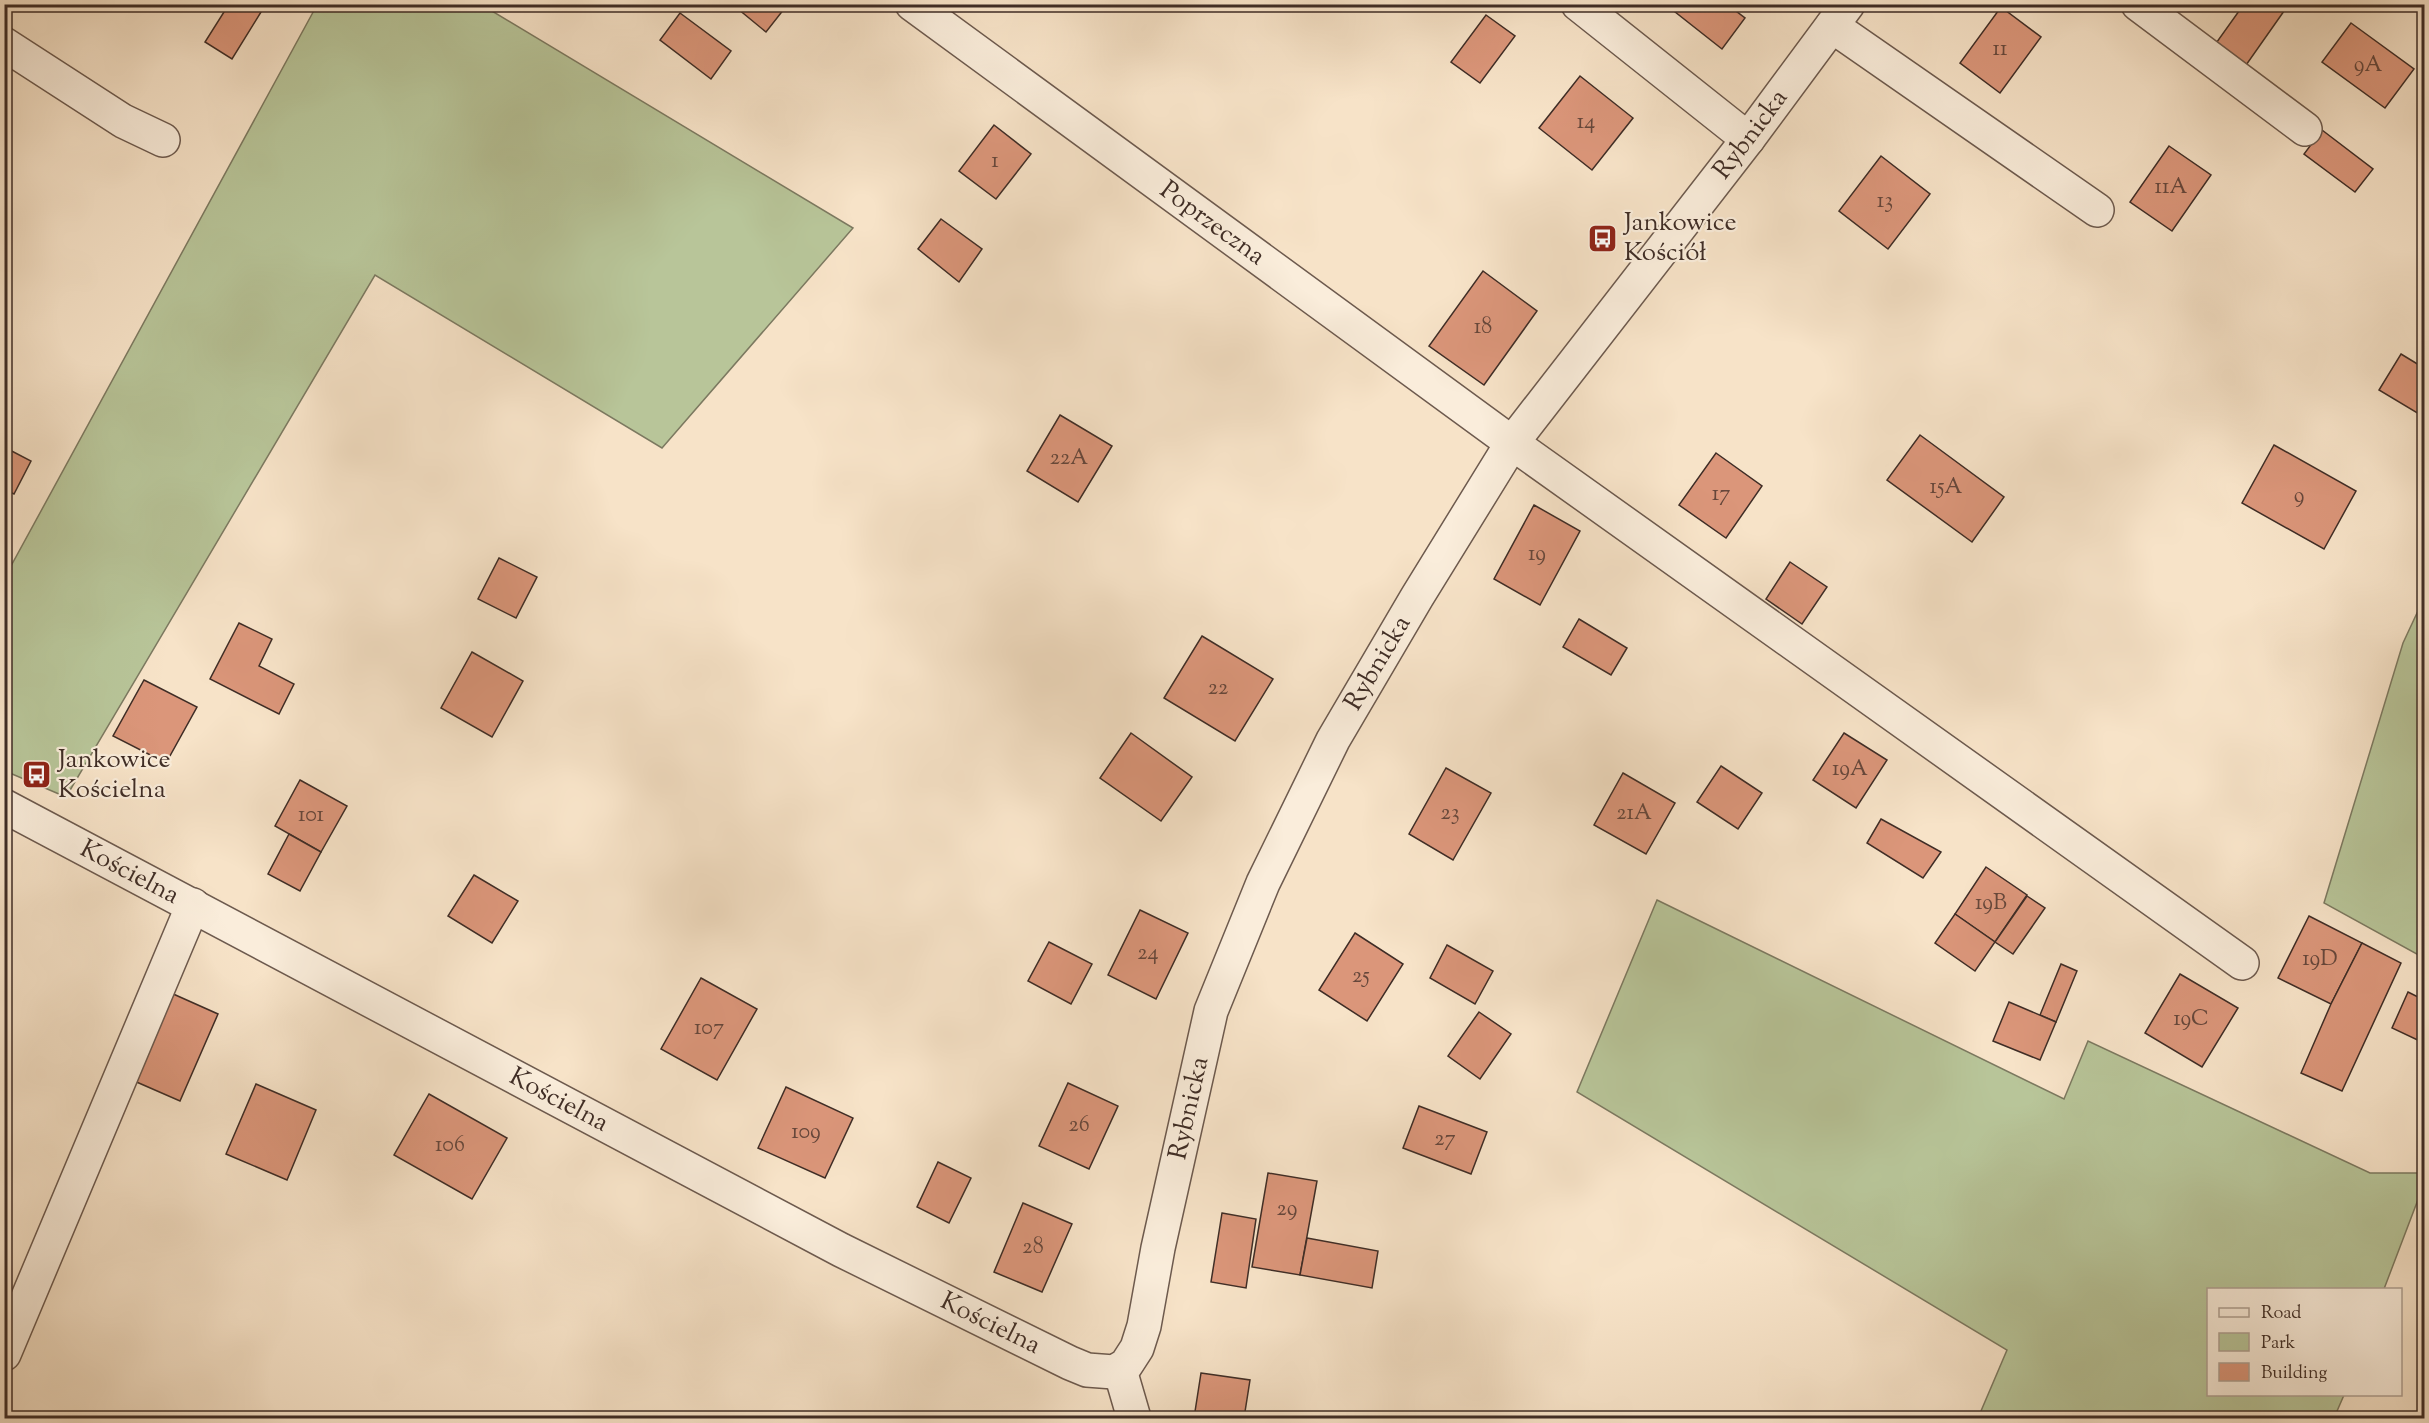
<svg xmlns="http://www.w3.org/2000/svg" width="2429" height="1423" font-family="'Sorts Mill Goudy',serif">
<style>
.green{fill:#b8c599;stroke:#7c7960;stroke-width:1.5}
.building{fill:#db967a;stroke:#3f2d26;stroke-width:1.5}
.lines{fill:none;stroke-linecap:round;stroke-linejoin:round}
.minor-casing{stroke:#6d5a4e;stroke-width:36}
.minor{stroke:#faeddb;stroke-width:33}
.labels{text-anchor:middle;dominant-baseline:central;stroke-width:4.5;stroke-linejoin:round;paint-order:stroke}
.number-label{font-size:22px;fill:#66473b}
.street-label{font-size:26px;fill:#3f2d26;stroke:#faeddb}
.poi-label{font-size:26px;fill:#3f2d26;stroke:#faeddb;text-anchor:start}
</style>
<rect width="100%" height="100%" fill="#f7e3c8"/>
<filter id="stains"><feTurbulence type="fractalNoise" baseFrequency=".00333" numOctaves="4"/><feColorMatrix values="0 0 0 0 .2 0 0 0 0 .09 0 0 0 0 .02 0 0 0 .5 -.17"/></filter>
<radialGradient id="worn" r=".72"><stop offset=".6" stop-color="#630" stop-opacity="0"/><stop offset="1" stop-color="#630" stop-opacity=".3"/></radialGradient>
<g class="green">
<path d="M317 5H482L853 228 662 448 375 275 66 797 5 771V577Z"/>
<path d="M2424 598V958L2324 903 2403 643Z"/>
<path d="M1657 900 2064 1099 2088 1041 2370 1173H2424V1199L2419 1197 2384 1289 2208 1290V1394L2344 1395 2334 1418H1978L2007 1350 1577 1092Z"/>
</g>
<g class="building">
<path d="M229 4H266L232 59 205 42Z"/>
<path d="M732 4H788L766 32Z"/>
<path d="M1665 4H1741L1736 11 1745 18 1722 49Z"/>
<path d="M2244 4H2289L2244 68 2214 46Z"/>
<path d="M2001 7 2041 37 2000 93 1960 63Z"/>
<path d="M680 13 731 51 711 79 660 40Z"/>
<path d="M1486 15 1515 36 1480 83 1451 62Z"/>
<path d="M2351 23 2414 69 2385 108 2322 62Z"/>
<path d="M1580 76 1633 118 1592 170 1539 128Z"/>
<path d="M994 125 1031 154 996 199 959 171Z"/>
<path d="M2322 130 2373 169 2355 192 2304 154Z"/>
<path d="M2169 146 2211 175 2172 231 2130 202Z"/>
<path d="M1881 156 1930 194 1888 249 1839 211Z"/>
<path d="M941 219 982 249 959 282 918 249Z"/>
<path d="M1483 271 1537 311 1484 385 1429 346Z"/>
<path d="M2401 354 2424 368V417L2379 390Z"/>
<path d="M1060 415 1112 446 1078 502 1027 471Z"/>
<path d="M1920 435 2004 497 1972 542 1887 480Z"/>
<path d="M2274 445 2356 491 2324 549 2242 503Z"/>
<path d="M4 447 31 461 14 494 4 489Z"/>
<path d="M1716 453 1762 486 1726 538 1679 505Z"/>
<path d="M1534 505 1580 531 1540 605 1494 579Z"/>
<path d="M499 558 537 577 516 618 478 599Z"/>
<path d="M1790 562 1827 587 1802 624 1766 599Z"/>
<path d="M1579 619 1627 648 1611 675 1563 647Z"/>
<path d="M239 623 272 639 259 666 294 684 279 714 210 679Z"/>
<path d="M1202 636 1273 679 1235 741 1164 698Z"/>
<path d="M472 652 523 681 492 737 441 708Z"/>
<path d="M144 680 197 707 166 763 113 736Z"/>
<path d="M1131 733 1192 777 1161 821 1100 778Z"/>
<path d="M1844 733 1887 760 1856 808 1813 780Z"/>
<path d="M1721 766 1762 793 1738 829 1697 802Z"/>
<path d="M1446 768 1491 793 1453 860 1409 834Z"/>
<path d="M1623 773 1675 803 1646 854 1594 825Z"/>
<path d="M300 780 347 806 321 852 275 826Z"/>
<path d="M1881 819 1941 852 1923 878 1867 843Z"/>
<path d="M289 834 321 852 300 891 268 874Z"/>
<path d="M1986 867 2027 895 1995 942 1955 914Z"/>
<path d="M474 875 518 901 492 943 448 916Z"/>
<path d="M2027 896 2045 908 2013 954 1995 942Z"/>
<path d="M1140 910 1188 933 1156 999 1108 975Z"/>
<path d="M1955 914 1995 942 1975 971 1935 943Z"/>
<path d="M2309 916 2362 943 2331 1004 2278 978Z"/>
<path d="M1355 933 1403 964 1367 1021 1319 990Z"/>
<path d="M1049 942 1092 964 1071 1004 1028 981Z"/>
<path d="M2362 943 2401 963 2342 1091 2301 1073 2331 1004Z"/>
<path d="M1447 945 1493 971 1475 1004 1430 978Z"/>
<path d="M2061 964 2077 971 2056 1022 2040 1015Z"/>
<path d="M2180 974 2238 1008 2202 1067 2145 1033Z"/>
<path d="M701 978 757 1009 717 1080 661 1049Z"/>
<path d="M2408 992 2424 1000V1043L2392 1028Z"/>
<path d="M171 993 218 1014 180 1101 132 1080Z"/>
<path d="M2009 1002 2056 1022 2040 1060 1993 1041Z"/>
<path d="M1479 1012 1511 1034 1480 1079 1448 1056Z"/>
<path d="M1068 1083 1118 1106 1089 1169 1039 1146Z"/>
<path d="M256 1084 316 1110 287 1180 226 1154Z"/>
<path d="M786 1087 853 1118 825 1178 758 1148Z"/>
<path d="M429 1094 507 1138 472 1199 394 1155Z"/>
<path d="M1419 1106 1487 1132 1471 1174 1403 1148Z"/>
<path d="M938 1162 971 1178 949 1223 917 1207Z"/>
<path d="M1268 1173 1317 1181 1300 1275 1252 1267Z"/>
<path d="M1023 1203 1072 1224 1042 1292 994 1272Z"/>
<path d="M1222 1213 1256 1219 1246 1288 1211 1282Z"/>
<path d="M1307 1238 1378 1251 1372 1288 1300 1275Z"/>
<path d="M1201 1373 1250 1380 1244 1418H1194Z"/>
</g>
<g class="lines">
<defs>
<g id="minor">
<path id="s1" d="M912 4 1512 443 2242 963"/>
<path d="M1578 4 1748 139"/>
<path d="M2138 4 2305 129"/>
<path d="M1832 26 2097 210"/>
<path d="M4 44 123 121 163 140"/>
<path id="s2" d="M4 806 841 1250 1070 1363 1087 1370 1114 1372 1126 1365 1137 1348 1144 1326 1158 1248 1211 1011 1263 883 1333 740 1417 597 1512 443 1748 139 1848 4"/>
<path d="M4 1354 193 905"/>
<path d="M1120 1370 1134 1418"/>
</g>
</defs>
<use href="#minor" class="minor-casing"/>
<use href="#minor" class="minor"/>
</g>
<defs>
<symbol id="bus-square" viewBox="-11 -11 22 22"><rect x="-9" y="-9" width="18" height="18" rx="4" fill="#8f2418" stroke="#faeddb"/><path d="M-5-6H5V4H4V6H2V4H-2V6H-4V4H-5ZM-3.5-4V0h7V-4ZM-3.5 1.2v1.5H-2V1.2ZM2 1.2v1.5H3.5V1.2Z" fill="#fff"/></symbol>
</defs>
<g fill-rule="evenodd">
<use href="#bus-square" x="1586" y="222" width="33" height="33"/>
<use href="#bus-square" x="20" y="758" width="33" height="33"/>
</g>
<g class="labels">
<g class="number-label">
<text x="2000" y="50">11</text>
<text x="2368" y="66">9A</text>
<text x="1586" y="123">14</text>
<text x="995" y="162">1</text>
<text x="2171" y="188">11A</text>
<text x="1885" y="202">13</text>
<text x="1483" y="328">18</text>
<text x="1069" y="459">22A</text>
<text x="1946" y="488">15A</text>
<text x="1721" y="495">17</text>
<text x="2299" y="497">9</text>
<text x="1537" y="555">19</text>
<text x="1218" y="689">22</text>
<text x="1850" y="770">19A</text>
<text x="1450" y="814">23</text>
<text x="1634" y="814">21A</text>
<text x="311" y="816">101</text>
<text x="1991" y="904">19B</text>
<text x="1148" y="954">24</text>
<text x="2320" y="960">19D</text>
<text x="1361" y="977">25</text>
<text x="2191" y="1020">19C</text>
<text x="709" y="1029">107</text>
<text x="1079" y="1126">26</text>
<text x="806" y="1133">109</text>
<text x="1445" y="1140">27</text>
<text x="450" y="1146">106</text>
<text x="1287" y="1210">29</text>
<text x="1033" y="1248">28</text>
</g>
<g class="street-label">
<text stroke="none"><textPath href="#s2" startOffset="2662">Rybnicka</textPath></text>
<text stroke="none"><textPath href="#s1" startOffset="372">Poprzeczna</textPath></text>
<text stroke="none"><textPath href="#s2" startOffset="2014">Rybnicka</textPath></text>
<text stroke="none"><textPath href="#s2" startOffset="142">Kościelna</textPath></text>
<text stroke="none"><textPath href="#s2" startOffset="628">Kościelna</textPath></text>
<text stroke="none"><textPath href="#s2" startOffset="1528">Rybnicka</textPath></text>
<text stroke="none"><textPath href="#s2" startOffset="1114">Kościelna</textPath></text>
</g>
<g class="poi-label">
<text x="1624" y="223">Jankowice<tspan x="1624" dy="30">Kościół</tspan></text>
<text x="58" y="760">Jankowice<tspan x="58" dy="30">Kościelna</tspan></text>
</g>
</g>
<rect width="2429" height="1423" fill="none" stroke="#f7e3c8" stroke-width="24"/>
<rect x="6" y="6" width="2417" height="1411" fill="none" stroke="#3f2d26" stroke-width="3"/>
<rect x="12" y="12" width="2405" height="1399" fill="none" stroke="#3f2d26" stroke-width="1.5"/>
<rect x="2207" y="1288" width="195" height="108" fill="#faeddb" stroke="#afa093" stroke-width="1.5"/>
<rect x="2219" y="1308" width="30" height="9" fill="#faeddb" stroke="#afa093" stroke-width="1.5"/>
<text x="2261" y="1318" font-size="18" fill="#3f2d26">Road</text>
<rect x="2219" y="1333" width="30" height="18" fill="#b8c599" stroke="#afa093" stroke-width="1.5"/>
<text x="2261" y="1348" font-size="18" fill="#3f2d26">Park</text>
<rect x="2219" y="1363" width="30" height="18" fill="#db967a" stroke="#afa093" stroke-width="1.5"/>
<text x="2261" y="1378" font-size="18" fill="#3f2d26">Building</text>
<rect width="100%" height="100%" filter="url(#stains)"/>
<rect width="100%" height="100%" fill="url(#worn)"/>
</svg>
